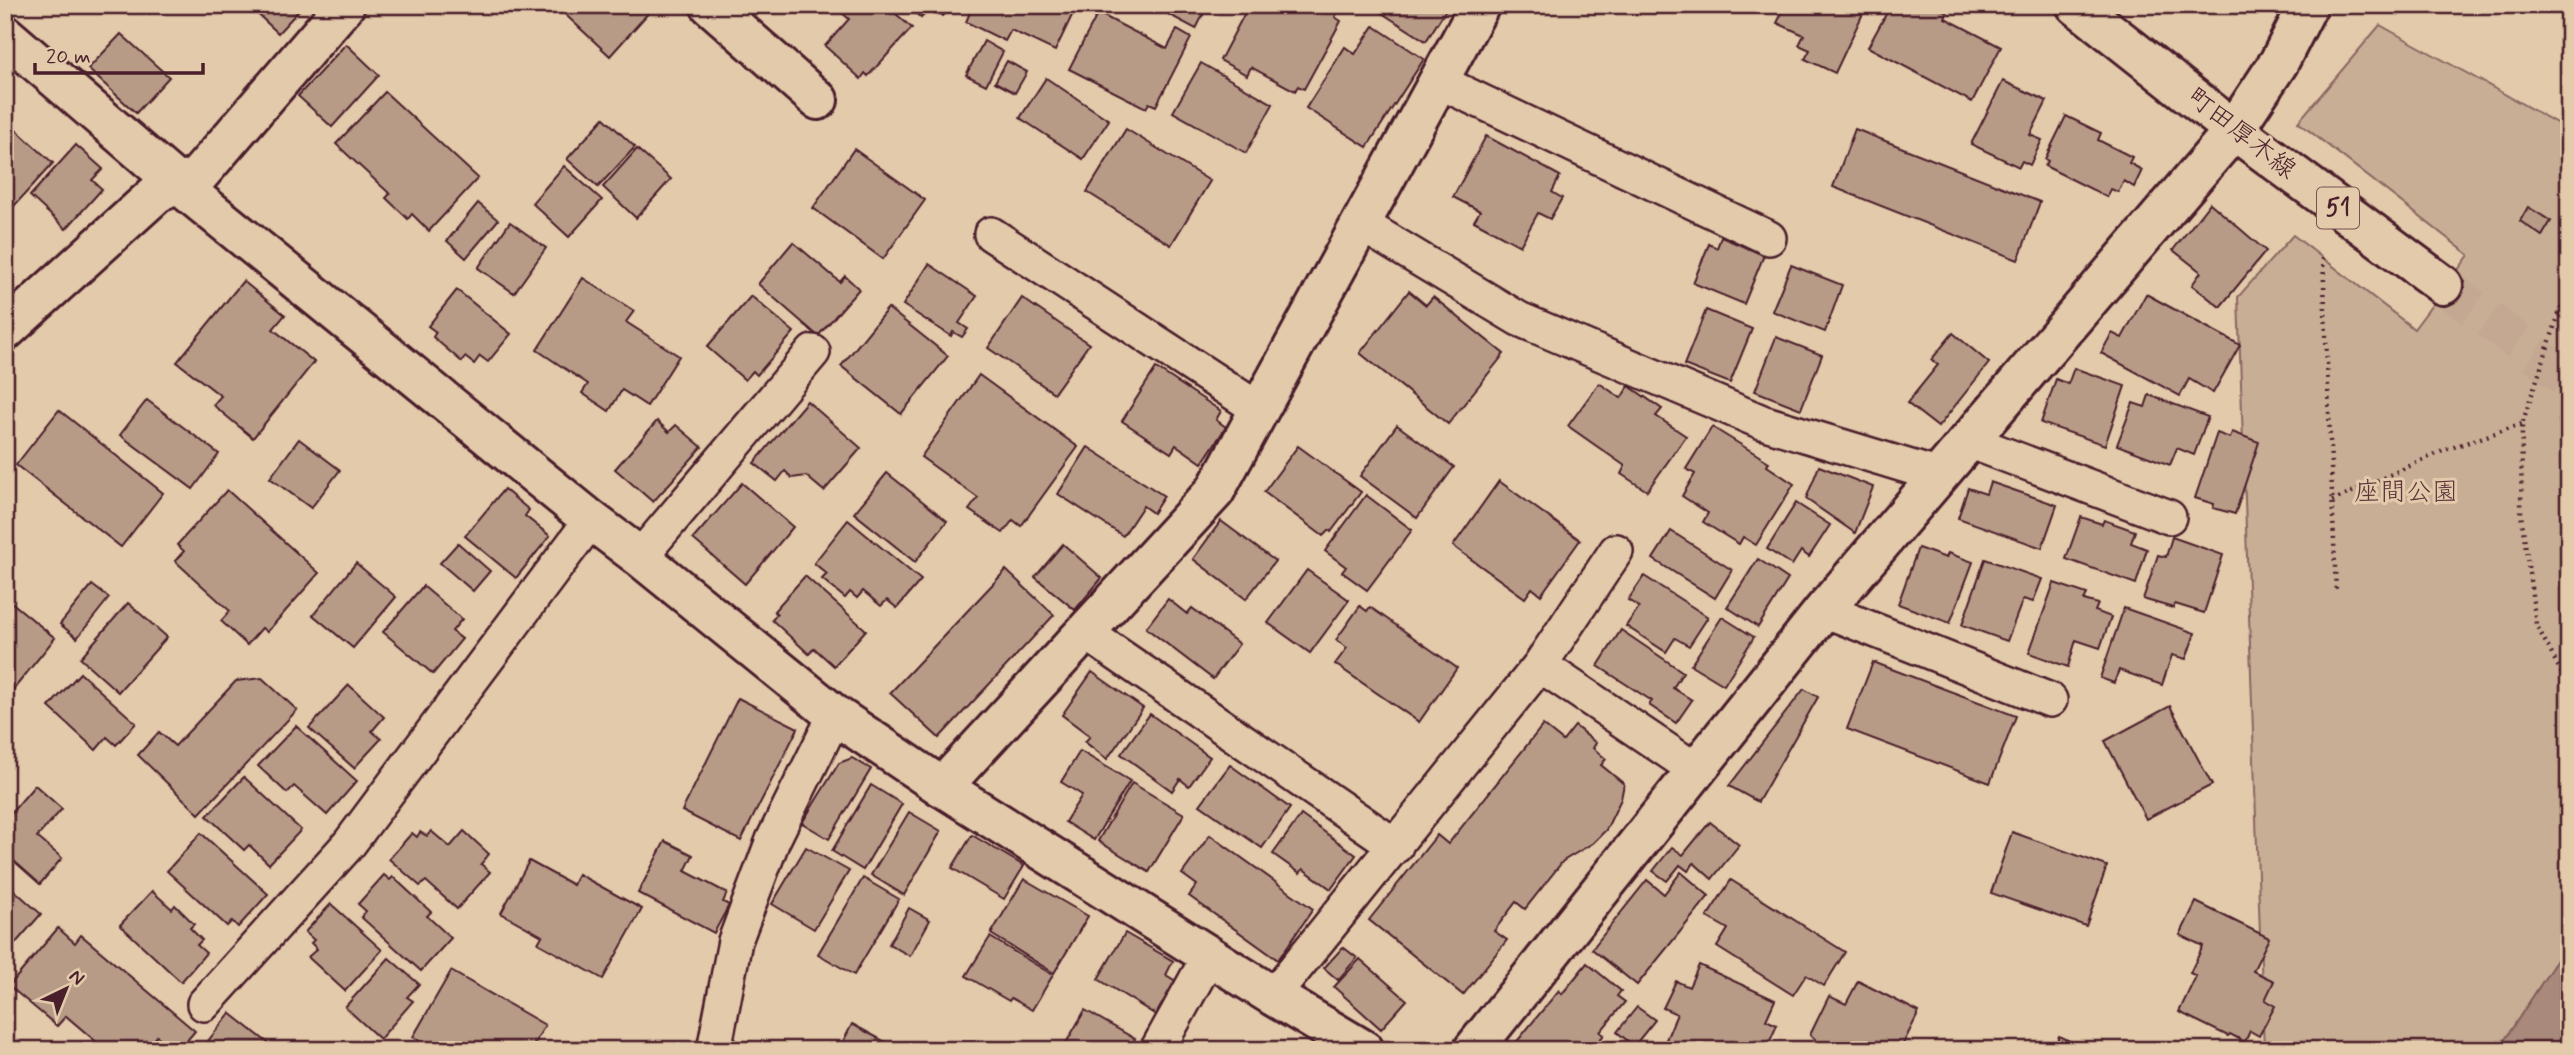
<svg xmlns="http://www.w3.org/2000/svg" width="2574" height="1055" font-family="Mynerve,'Klee One',sans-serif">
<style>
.green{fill:#c9ae96;stroke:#8a6660;stroke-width:2}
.water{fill:#a8897b;stroke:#825f5b;stroke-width:2}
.building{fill:#b89b87;stroke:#4a1f2b;stroke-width:2}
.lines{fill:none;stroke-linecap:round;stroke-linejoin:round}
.primary-tunnel{stroke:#c4a891;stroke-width:38;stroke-dasharray:38 19;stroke-linecap:butt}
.lane-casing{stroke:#4a1f2b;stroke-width:38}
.street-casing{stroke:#4a1f2b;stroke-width:44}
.primary-casing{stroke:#4a1f2b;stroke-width:44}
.path{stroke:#4a1f2b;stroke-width:4.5;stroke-dasharray:2 5;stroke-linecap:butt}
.lane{stroke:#e2caab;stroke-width:33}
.street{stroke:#e2caab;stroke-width:38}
.primary{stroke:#e2caab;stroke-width:38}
.labels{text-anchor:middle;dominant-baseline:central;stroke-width:6;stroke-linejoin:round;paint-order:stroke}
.shield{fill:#e2caab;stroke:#785251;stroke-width:2}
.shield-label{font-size:24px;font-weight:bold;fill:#4a1f2b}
.street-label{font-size:26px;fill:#4a1f2b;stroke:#e2caab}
.park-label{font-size:26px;fill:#5d343b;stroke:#e2caab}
</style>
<rect width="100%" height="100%" fill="#e2caab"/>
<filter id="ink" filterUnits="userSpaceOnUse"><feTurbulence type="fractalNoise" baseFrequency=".0143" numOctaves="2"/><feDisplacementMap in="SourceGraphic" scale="14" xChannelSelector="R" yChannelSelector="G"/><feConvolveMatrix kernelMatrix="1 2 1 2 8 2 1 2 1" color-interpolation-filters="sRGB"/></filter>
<g filter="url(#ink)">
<path class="green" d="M2380 25 2569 130V388L2559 421 2569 472V1050H2264L2238 297 2293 235 2414 329 2469 255 2298 122Z"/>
<path class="water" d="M2569 941V1050H2498Z"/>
<g class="building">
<path d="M242 5H304L278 33 249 6 246 9Z"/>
<path d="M555 5H645L651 10 610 56Z"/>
<path d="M846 5H886L912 28 868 76 865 73 861 79 825 46 849 19 840 11Z"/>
<path d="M907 5H953L943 16 933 6 921 18Z"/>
<path d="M973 5H1077L1055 51 1011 30 1005 41 966 22Z"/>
<path d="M1151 5H1208L1196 29Z"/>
<path d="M1249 5H1326L1338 12 1335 17 1341 21 1304 89 1298 86 1295 91 1251 67 1247 75 1220 60Z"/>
<path d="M1380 5H1449L1426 41 1377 10Z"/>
<path d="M1786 5H1867L1835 73 1805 59 1810 50 1799 45 1804 35 1777 23Z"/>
<path d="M1891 5H1934L1947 12 1945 18 2001 47 1972 102 1868 47Z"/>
<path d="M1098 13 1167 49 1177 30 1191 38 1156 106 1149 103 1146 108 1069 69Z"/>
<path d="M1374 26 1424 59 1367 147 1306 108 1345 47 1355 54Z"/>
<path d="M121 34 169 77 136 113 88 69Z"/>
<path d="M984 41 1003 52 986 85 966 75Z"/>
<path d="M346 44 379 75 332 127 298 96Z"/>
<path d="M1007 61 1027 72 1015 93 995 82Z"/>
<path d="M1201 63 1273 104 1246 153 1173 112Z"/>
<path d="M1046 78 1109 120 1083 159 1020 118Z"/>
<path d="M2003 81 2047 101 2030 135 2042 140 2030 165 2022 161 2019 167 1971 144Z"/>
<path d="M385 92 478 178 429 231 412 214 408 219 386 198 390 194 336 144Z"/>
<path d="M2066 116 2101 133 2098 140 2132 157 2129 163 2142 170 2134 187 2124 181 2118 192 2111 189 2107 197 2045 166 2048 161 2045 159Z"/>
<path d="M604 118 635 147 598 187 567 159Z"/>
<path d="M14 128 53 163 5 216V138Z"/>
<path d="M1126 129 1210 181 1171 245 1087 192Z"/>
<path d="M1855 129 2040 202 2018 260 1833 187Z"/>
<path d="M1486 136 1560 176 1552 192 1562 198 1550 219 1538 213 1520 246 1474 221 1480 211 1453 197Z"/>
<path d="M76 145 103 169 92 180 102 189 66 229 30 196Z"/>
<path d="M637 149 671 179 636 218 603 187Z"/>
<path d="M854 149 925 200 883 259 813 208Z"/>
<path d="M564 166 602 200 569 237 532 203Z"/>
<path d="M478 203 498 220 466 258 447 241Z"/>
<path d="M2210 203 2266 251 2220 307 2192 285 2201 272 2173 250Z"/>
<path d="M2528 207 2551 221 2542 236 2520 221Z"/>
<path d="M510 222 546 248 514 293 478 268Z"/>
<path d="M1721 237 1764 255 1744 304 1693 283 1709 244 1717 248Z"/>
<path d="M793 242 840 282 845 276 859 289 818 336 758 284Z"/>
<path d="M929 264 977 296 959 323 968 329 962 337 953 332 951 336 903 305Z"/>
<path d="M1791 265 1842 285 1825 332 1772 311Z"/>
<path d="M583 278 634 311 626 322 679 356 647 406 622 390 609 411 582 393 588 384 537 350Z"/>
<path d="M243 281 285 315 273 329 314 362 253 438 213 405 221 396 177 362Z"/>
<path d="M457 290 511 334 488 362 480 356 474 364 465 357 462 362 433 337 436 332 428 326Z"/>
<path d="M1409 291 1426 305 1433 297 1504 354 1448 424 1360 353Z"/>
<path d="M2146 294 2240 345 2213 393 2189 379 2180 396 2101 353 2112 333 2122 338Z"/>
<path d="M751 296 794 332 757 375 753 371 745 380 707 347Z"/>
<path d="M1022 298 1089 344 1054 393 988 348Z"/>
<path d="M888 308 948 356 901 414 841 366Z"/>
<path d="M1706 310 1752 329 1730 383 1684 365Z"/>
<path d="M1953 333 1989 363 1938 427 1907 403 1938 365 1931 360Z"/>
<path d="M1776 337 1822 355 1801 409 1755 391Z"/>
<path d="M1156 368 1221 411 1216 420 1226 427 1202 463 1176 445 1171 453 1122 421Z"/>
<path d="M2074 368 2125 386 2105 445 2041 423 2056 379 2068 384Z"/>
<path d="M979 375 1078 447 1021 526 1013 520 1003 533 969 510 978 498 921 457Z"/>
<path d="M1599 383 1621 398 1629 386 1662 409 1656 416 1686 436 1647 491 1621 474 1625 466 1568 426Z"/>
<path d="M2149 395 2208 417 2194 455 2177 448 2170 465 2117 445 2133 403 2145 407Z"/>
<path d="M147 400 219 454 193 489 120 435Z"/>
<path d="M807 401 861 448 824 491 806 476 792 478 785 471 777 481 754 463Z"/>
<path d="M59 410 163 493 121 547 16 465Z"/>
<path d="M657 421 669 432 676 425 702 447 653 502 615 469Z"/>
<path d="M1397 425 1454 467 1417 518 1360 476Z"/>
<path d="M1712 427 1769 462 1767 466 1794 484 1756 545 1743 537 1739 544 1703 522 1708 513 1682 496 1695 474 1686 469Z"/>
<path d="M2232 432 2259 442 2235 514 2213 508 2214 504 2195 498 2217 433 2230 438Z"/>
<path d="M299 439 340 470 311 508 270 478Z"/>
<path d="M1298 446 1361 492 1331 532 1329 530 1323 536 1264 492Z"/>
<path d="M1088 447 1164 496 1153 513 1143 506 1123 536 1058 494Z"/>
<path d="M1819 466 1873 487 1855 533 1806 499Z"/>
<path d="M887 473 947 521 915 562 854 513Z"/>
<path d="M1499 481 1580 540 1541 595 1532 588 1525 598 1453 546Z"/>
<path d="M1990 482 2057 505 2042 548 1958 518 1968 488 1986 494Z"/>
<path d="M742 483 793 527 745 584 693 539Z"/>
<path d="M504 489 529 510 525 516 550 536 516 578 465 536Z"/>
<path d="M227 490 319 573 267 632 262 628 247 645 221 621 230 611 175 561 184 551 177 545Z"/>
<path d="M1366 495 1412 530 1367 590 1342 572 1346 567 1325 551Z"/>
<path d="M1796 503 1830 525 1809 557 1801 551 1792 565 1767 549Z"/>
<path d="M2081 517 2102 524 2104 520 2135 531 2131 543 2147 549 2136 584 2066 559Z"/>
<path d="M848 520 921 580 897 608 887 600 881 606 863 591 857 598 850 592 845 598 822 579 827 574 814 563Z"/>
<path d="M1221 521 1275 561 1246 599 1193 559Z"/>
<path d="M1671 531 1732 570 1715 598 1653 559Z"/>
<path d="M2172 537 2223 555 2204 613 2175 604 2173 608 2143 599 2158 555 2166 557Z"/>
<path d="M458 543 490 571 473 591 440 563Z"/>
<path d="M1063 544 1102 578 1075 610 1035 577Z"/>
<path d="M1918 548 1946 558 1948 553 1973 562 1950 623 1898 604Z"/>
<path d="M1758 559 1788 579 1758 627 1727 607Z"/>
<path d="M1985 559 2042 579 2033 602 2023 599 2007 641 1962 625Z"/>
<path d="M356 563 396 597 353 648 313 615Z"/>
<path d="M1006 570 1054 615 939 738 890 693Z"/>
<path d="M1307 570 1349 600 1310 653 1268 623Z"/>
<path d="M805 576 866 630 834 666 814 648 809 654 772 620 777 614 774 611Z"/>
<path d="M1644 576 1708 617 1689 646 1675 638 1666 652 1626 626 1639 607 1628 600Z"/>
<path d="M2054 583 2087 594 2084 600 2098 604 2095 611 2111 617 2100 648 2076 640 2068 667 2029 653Z"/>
<path d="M92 585 109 598 77 638 60 624Z"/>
<path d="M423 586 462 619 452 631 462 639 433 674 383 632Z"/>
<path d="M5 597 55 638 13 690 5 684Z"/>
<path d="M1168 599 1187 614 1192 608 1239 644 1213 679 1146 628Z"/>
<path d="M128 603 167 637 118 692 80 658Z"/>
<path d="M1360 606 1367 611 1370 607 1457 668 1419 722 1335 664 1347 648 1336 640Z"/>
<path d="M2124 608 2195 633 2186 659 2172 655 2162 685 2119 670 2114 683 2100 678Z"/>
<path d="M1722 617 1754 637 1724 685 1691 665Z"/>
<path d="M1621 630 1683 672 1673 688 1692 700 1676 723 1649 705 1652 701 1598 666Z"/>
<path d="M1873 662 2016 716 1990 783 1847 729Z"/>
<path d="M1092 672 1143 708 1107 759 1085 742 1090 736 1062 715Z"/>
<path d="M80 673 136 723 116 745 107 737 96 750 49 707Z"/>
<path d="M262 678 297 710 199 814 138 755 159 732 175 746 236 681Z"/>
<path d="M349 685 384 717 372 731 381 739 354 768 309 728Z"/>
<path d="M1804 689 1818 697 1758 802 1729 786Z"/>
<path d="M738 698 798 728 741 841 682 811Z"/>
<path d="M2170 706 2212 785 2146 819 2105 741Z"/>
<path d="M1150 714 1210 757 1189 786 1180 779 1172 791 1121 754Z"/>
<path d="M1543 725 1563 741 1575 726 1596 743 1593 748 1606 759 1601 765 1624 784 1621 799 1606 830 1593 843 1563 861 1525 909 1516 902 1494 931 1507 940 1463 995 1369 920 1437 835 1448 844Z"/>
<path d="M296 726 357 781 327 815 294 786 287 793 258 766Z"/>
<path d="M1080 751 1130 781 1094 840 1065 822 1082 795 1061 782Z"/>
<path d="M852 758 871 769 829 839 802 823 839 763Z"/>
<path d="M1230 765 1290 808 1262 848 1200 805Z"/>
<path d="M244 777 301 830 269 864 249 845 244 850 207 816Z"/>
<path d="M1132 783 1184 814 1149 872 1098 841Z"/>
<path d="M35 785 62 809 37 837 62 858 40 884 5 853V820Z"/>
<path d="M871 785 902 804 863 870 832 851Z"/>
<path d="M909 812 941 831 904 895 871 875Z"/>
<path d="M1301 815 1356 855 1331 889 1303 869 1300 873 1273 854Z"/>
<path d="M1710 822 1739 845 1712 879 1694 863 1688 871 1680 865 1667 881 1653 871 1672 847 1683 855Z"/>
<path d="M431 831 450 847 464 831 489 854 481 864 490 872 457 909 426 881 420 886 389 859 412 833 417 837 420 832 427 836Z"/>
<path d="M2012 832 2107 866 2086 926 1991 893Z"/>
<path d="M201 833 268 894 238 927 232 921 227 926 167 871Z"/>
<path d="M972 835 1024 866 1004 899 952 868Z"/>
<path d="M1210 835 1313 909 1278 960 1189 896 1197 885 1182 874Z"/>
<path d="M665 841 693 855 685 871 727 893 723 902 729 905 714 933 638 893Z"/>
<path d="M806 847 849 871 814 929 772 904Z"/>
<path d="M529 861 573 885 578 874 642 909 603 979 538 943 542 936 501 913Z"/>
<path d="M1681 872 1709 896 1637 985 1592 949 1647 880 1664 894Z"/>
<path d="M384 875 390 880 393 877 431 912 427 916 451 938 421 971 361 917 366 911 358 904Z"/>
<path d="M863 878 899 899 854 975 818 954Z"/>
<path d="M1024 879 1088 916 1054 973 991 934Z"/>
<path d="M1731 880 1845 952 1824 986 1806 975 1793 995 1717 947 1728 929 1707 917Z"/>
<path d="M5 882 41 914 8 952 5 949Z"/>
<path d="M152 891 172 909 175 905 194 924 190 928 202 940 197 945 206 953 181 982 120 925Z"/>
<path d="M2196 902 2269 938 2253 971 2274 981 2265 1000 2275 1006 2259 1036 2250 1031 2245 1042 2230 1034 2228 1036 2179 1012 2196 976 2190 973 2203 946 2180 935Z"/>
<path d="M331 904 382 950 345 991 308 957 317 949 311 943 314 940 305 932Z"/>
<path d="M909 908 930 920 910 956 889 944Z"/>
<path d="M58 928 75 943 81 935 195 1031 179 1050H173L157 1036 146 1050H106L66 1016 57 1026 9 986Z"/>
<path d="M1125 933 1173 961 1166 975 1181 984 1161 1018 1098 979Z"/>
<path d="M990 937 1053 975 1032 1010 1011 998 1009 1001 966 976Z"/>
<path d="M1343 947 1357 958 1338 980 1324 968Z"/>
<path d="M389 958 419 984 407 997 413 1001 380 1039 345 1007Z"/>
<path d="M1360 959 1407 1000 1381 1029 1334 987Z"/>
<path d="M1587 963 1621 991 1617 996 1625 1002 1600 1032 1604 1035 1591 1050H1510L1559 990 1562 994Z"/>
<path d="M1699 965 1775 1000 1766 1020 1777 1025 1766 1050H1681L1665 1042 1677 1014 1663 1008 1676 981 1689 987Z"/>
<path d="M451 971 545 1025 531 1050H435L413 1037Z"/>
<path d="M1858 981 1919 1012 1900 1050H1810L1815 1039 1810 1035 1829 996 1846 1004Z"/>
<path d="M1637 1007 1655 1020 1634 1046 1617 1032Z"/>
<path d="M1085 1010 1135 1039 1129 1050H1062Z"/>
<path d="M230 1013 277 1050H201Z"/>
<path d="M852 1024 900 1050H839Z"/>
<path d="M2059 1036 2088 1050H2053Z"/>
</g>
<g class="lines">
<path class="primary-tunnel" d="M2443 285 2569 380"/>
<defs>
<g id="lane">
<path d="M1438 81 1769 238"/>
<path d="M1361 224 1519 319 1762 422 1940 476"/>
<path d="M991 234 1260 410"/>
<path d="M1969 441 2169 517"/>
<path d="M640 557 813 352"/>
<path d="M1824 610 2050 700"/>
<path d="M1085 632 1396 846"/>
<path d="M1540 665 1696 770"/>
<path d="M1273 996 1540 665 1616 551"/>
<path d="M204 1004 349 844 591 520"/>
<path d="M714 1050 735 941 773 840 835 715"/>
<path d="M1157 1050 1209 956"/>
</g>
<g id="street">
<path d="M710 5 818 100"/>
<path d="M5 35 178 184 591 520 640 557 835 715 942 787 1273 996 1364 1050"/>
<path d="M5 331 157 193 198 176 345 5"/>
<path d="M942 787 1215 491 1480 5"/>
<path d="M1473 1050 1824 610 2234 130 2279 62 2308 5"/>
</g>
<path id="primary" d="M2076 5 2234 130 2443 285"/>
</defs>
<use href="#lane" class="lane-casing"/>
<use href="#street" class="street-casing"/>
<use href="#primary" class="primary-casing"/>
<g class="path">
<path d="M2323 258 2336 593"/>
<path d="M2569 295 2559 314 2522 424 2521 514 2536 624 2569 687"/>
<path d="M2332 501 2445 450 2522 424"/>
</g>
<use href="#lane" class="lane"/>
<use href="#street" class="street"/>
<use href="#primary" class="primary"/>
</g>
</g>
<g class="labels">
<rect class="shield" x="2317" y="187.5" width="42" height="41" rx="5"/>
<g class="shield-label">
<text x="2338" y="208">51</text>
</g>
<g class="street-label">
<text transform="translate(2241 134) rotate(38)">町田厚木線</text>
</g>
<g class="park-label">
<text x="2406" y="493">座間公園</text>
</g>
</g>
<rect width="2574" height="1055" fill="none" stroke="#e2caab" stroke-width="28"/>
<rect x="14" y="14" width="2546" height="1027" fill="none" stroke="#4a1f2b" stroke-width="2.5" filter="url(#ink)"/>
<g transform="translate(66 989) rotate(43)" stroke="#e2caab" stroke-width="5" paint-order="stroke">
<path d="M0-5L12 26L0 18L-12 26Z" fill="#4a1f2b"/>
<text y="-10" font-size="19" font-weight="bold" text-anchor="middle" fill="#4a1f2b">N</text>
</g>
<path d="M35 63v10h168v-10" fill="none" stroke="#4a1f2b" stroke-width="3.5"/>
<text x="46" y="63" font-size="21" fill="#4a1f2b" stroke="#e2caab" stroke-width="5" paint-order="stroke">20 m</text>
</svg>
